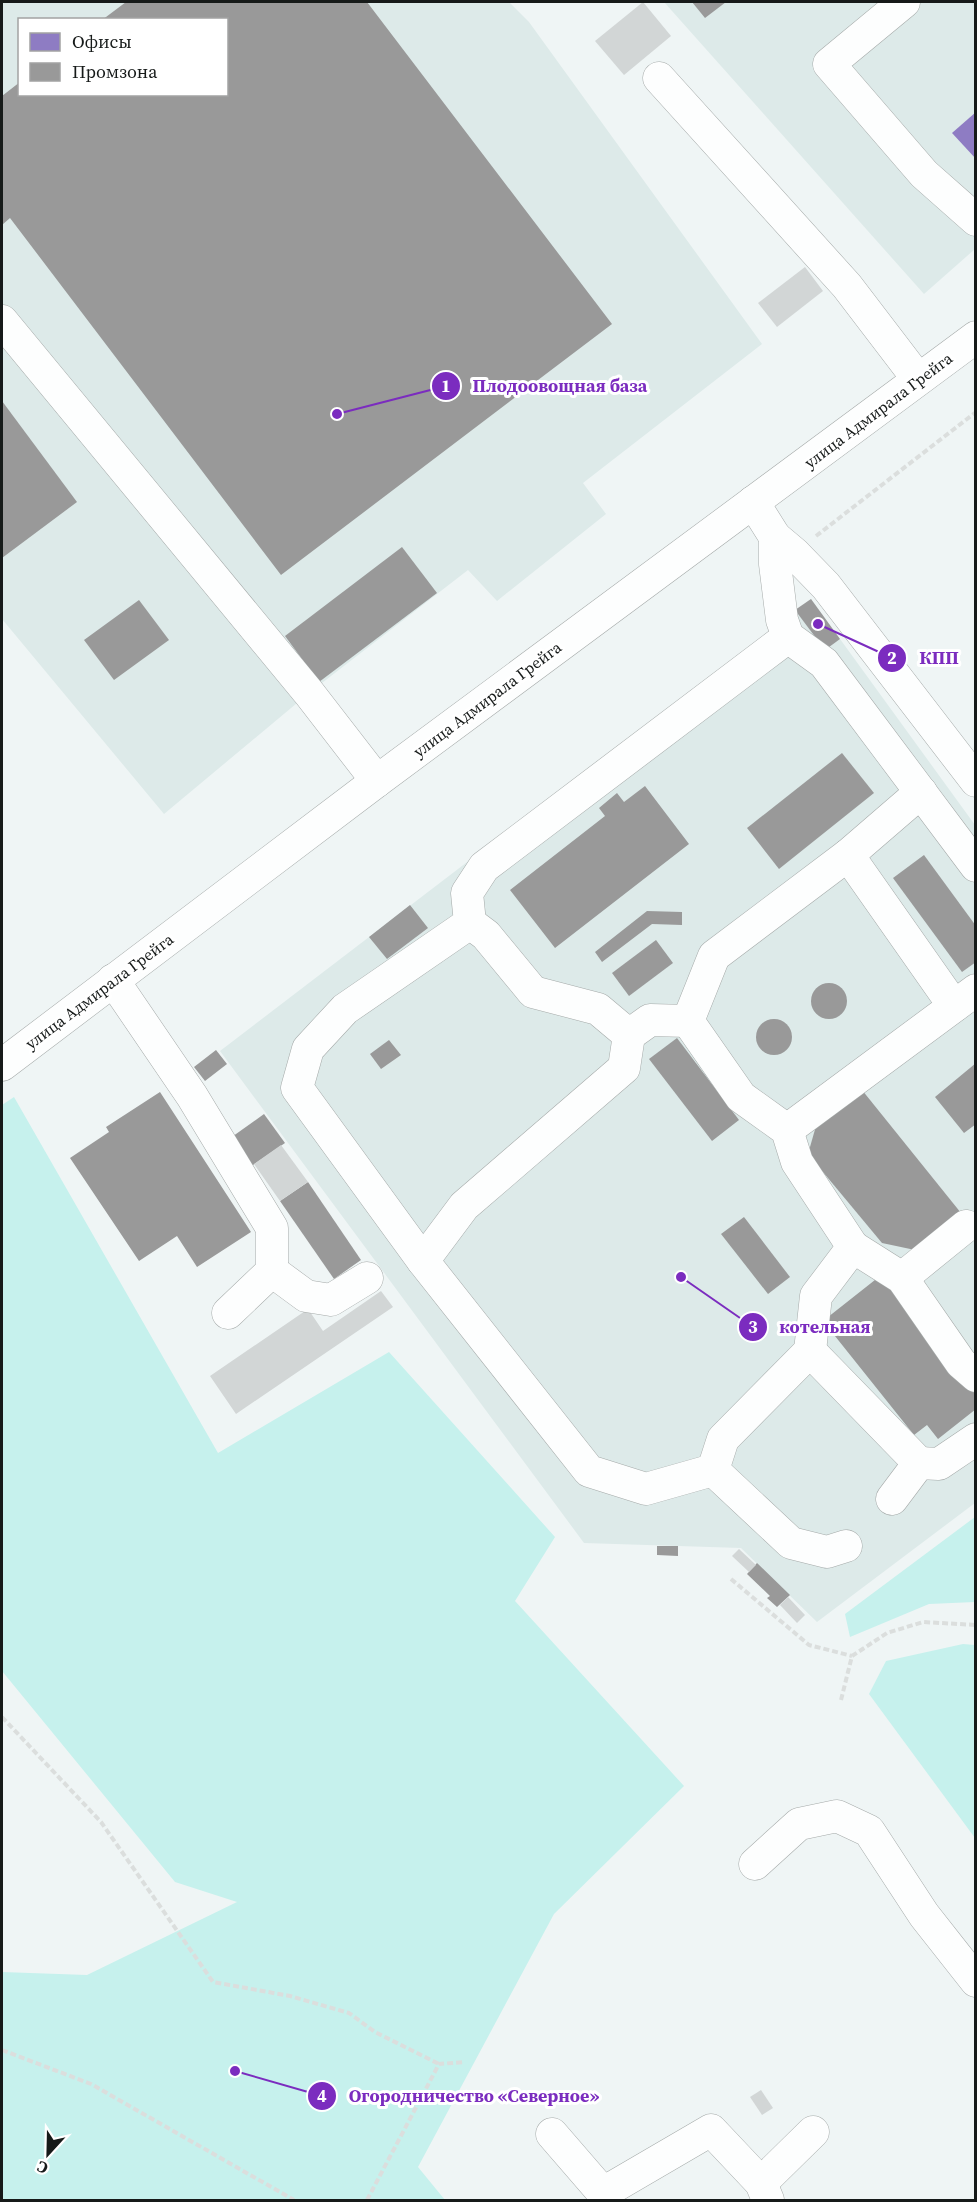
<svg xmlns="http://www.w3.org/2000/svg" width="977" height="2202" font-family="'Source Serif 4',serif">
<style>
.built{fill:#ddeae9;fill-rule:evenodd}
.green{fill:#c6f1ed}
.offices{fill:#8e7cc3}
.industry{fill:#999}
.building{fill:#d2d6d6}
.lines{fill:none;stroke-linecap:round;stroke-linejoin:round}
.minor-casing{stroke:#a5aaa9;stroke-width:33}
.path{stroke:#dbdedd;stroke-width:4;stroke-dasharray:6 3;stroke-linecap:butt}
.minor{stroke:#fdfefe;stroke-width:32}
.labels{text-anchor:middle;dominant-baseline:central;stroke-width:6;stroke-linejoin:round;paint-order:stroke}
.street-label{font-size:16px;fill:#161a19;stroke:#fff}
.leader{fill:none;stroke:#7b2cbf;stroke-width:2}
.callout-dot{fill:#7b2cbf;stroke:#fff;stroke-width:2}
.mark-label{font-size:18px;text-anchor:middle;font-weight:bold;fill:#fff}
.callout-label{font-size:18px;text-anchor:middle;font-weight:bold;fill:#7b2cbf;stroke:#fff;stroke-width:6;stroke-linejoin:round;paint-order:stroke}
</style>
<rect width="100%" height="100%" fill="#eff5f5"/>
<g class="built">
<path d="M2 2H509L529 22 762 344 583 483 606 514 497 601 468 570 309 693 164 814 2 619ZM20 20H226V94H20Z"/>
<path d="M664 2H975V249L924 294Z"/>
<path d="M811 599 975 825V1503L817 1622 741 1548 584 1543 220 1051Z"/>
</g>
<g class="green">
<path d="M14 1097 218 1453 389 1352 555 1537 515 1601 684 1786 554 1914 418 2167 445 2200H2V1972L87 1975 237 1902 175 1882 2 1671V1105Z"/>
<path d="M975 1517V1602L929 1604 850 1637 845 1614Z"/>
<path d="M963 1644 975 1645V1838L869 1694 886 1661Z"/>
</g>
<path class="offices" d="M976 112V159L952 133Z"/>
<g class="industry">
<path d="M126 2H367L612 324 281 575 10 218 2 225V96L20 82V94H226V20H102Z"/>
<path d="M692 2H726L705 18Z"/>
<path d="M2 401 77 502 2 558Z"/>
<path d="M402 547 437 593 319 682 285 636Z"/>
<path d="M811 599 840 639 825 650 795 610Z"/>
<path d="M139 600 169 640 114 680 84 640Z"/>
<path d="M842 753 874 793 779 869 747 828Z"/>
<path d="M645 786 689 844 555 948 510 890 605 816 599 808 617 793 624 802Z"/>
<path d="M924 855 976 926V962L962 972 893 878Z"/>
<path d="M410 905 428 928 387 959 369 937Z"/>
<path d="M647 911 682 912V925L652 924 602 962 595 952Z"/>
<path d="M656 940 673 963 629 996 612 973Z"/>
<circle cx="829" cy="1001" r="18"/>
<circle cx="774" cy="1037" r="18"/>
<path d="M677 1038 739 1120 712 1141 649 1059Z"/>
<path d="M389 1040 401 1055 381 1069 370 1054Z"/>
<path d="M216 1050 227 1064 205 1081 194 1067Z"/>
<path d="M976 1063V1124L964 1133 935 1097Z"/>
<path d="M862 1090 961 1213 915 1250 882 1243 808 1154 816 1126Z"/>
<path d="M160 1092 251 1232 197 1267 177 1236 139 1261 70 1158 109 1132 106 1127Z"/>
<path d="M264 1114 285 1143 250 1167 229 1139Z"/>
<path d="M308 1182 361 1260 334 1279 280 1201Z"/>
<path d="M744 1217 790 1277 768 1294 721 1234Z"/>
<path d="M880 1276 976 1395V1409L938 1439 927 1425 914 1435 823 1321Z"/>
<path d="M657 1546H678V1556L657 1555Z"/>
<path d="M757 1563 790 1595 777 1607 767 1598 770 1596 747 1574Z"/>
</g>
<g class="building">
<path d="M643 2 671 36 624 75 595 41Z"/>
<path d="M805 267 823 291 777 327 758 303Z"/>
<path d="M281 1145 308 1182 280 1201 254 1164Z"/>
<path d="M381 1291 393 1307 236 1414 210 1376 308 1309 323 1331Z"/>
<path d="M739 1549 756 1565 749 1572 732 1556Z"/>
<path d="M788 1597 805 1615 797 1623 780 1605Z"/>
<path d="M761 2090 773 2108 762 2115 750 2097Z"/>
</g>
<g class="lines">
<defs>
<g id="minor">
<path d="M904 2 829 64 924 174 976 220"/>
<path d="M659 78 847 286 918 379"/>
<path d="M2 321 309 693 377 781"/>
<path d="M753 502 775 537V564L782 620 788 637 824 663 976 866"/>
<path d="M775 537 794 553 826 586 976 781"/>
<path d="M848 855 954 1006"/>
<path d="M470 923 486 935 533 992 598 1009 629 1035 650 1020 688 1021"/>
<path d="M113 980 192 1096 272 1228V1271L228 1313"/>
<path d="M2 1065 377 781 976 337"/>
<path d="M787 1130 976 990"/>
<path d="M853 1247 902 1278 961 1363 976 1376"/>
<path d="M423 1261 464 1206 624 1068 629 1035"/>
<path d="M272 1271 306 1296 331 1300 367 1278"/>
<path d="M902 1278 966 1226"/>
<path d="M810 1351 816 1296 853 1247 797 1162 787 1130 741 1097 688 1021 714 956 848 855 921 792"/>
<path d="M713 1470 646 1489 589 1471 423 1261 297 1088 308 1049 345 1009 470 923 467 893 484 867 788 637"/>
<path d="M892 1499 919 1463 939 1464 976 1439"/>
<path d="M846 1546 827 1552 791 1543 713 1470 723 1439 810 1351 919 1463"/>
<path d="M755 1864 799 1824 837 1816 869 1831 924 1915 976 1981"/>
<path d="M552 2134 603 2193 711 2130 761 2183 768 2200"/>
<path d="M761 2183 813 2132"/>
</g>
</defs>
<use href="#minor" class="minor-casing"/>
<g class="path">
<path d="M816 536 976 412"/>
<path d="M731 1579 809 1645 852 1656"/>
<path d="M841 1700 852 1656 887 1633 923 1622 976 1625"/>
<path d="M2 1717 101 1822 213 1982 290 1996 349 2013 375 2032 439 2064"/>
<path d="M2 2050 91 2084 294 2200"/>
<path d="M367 2200 439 2064 465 2062"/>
</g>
<use href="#minor" class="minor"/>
</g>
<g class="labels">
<g class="street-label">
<text transform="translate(878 410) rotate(-37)">улица Адмирала Грейга</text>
<text transform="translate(487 699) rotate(-37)">улица Адмирала Грейга</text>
<text transform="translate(99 991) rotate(-37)">улица Адмирала Грейга</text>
</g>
</g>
<path class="leader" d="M337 414L446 386M818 624L892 658M681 1277L753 1327M235 2071L322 2096"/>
<g class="callout-dot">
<circle cx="337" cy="414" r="6"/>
<circle cx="818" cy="624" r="6"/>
<circle cx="681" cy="1277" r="6"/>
<circle cx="235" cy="2071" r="6"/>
<circle cx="446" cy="386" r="15"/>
<circle cx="892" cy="658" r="15"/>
<circle cx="753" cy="1327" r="15"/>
<circle cx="322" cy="2096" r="15"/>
</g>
<g class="mark-label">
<text x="446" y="392">1</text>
<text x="892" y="664">2</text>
<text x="753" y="1333">3</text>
<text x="322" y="2102">4</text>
</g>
<g class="callout-label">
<text x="560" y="392">Плодоовощная база</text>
<text x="939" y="664">КПП</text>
<text x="825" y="1333">котельная</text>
<text x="474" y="2102">Огородничество «Северное»</text>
</g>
<rect width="977" height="2202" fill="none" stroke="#161a19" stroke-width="6"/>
<rect x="18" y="18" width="210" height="78" fill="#ffffff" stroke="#a2a3a3" stroke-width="1.5"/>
<rect x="30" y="33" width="30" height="18" fill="#8e7cc3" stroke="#a2a3a3" stroke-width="1.5"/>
<text x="72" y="48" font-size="18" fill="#161a19">Офисы</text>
<rect x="30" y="63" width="30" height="18" fill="#999999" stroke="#a2a3a3" stroke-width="1.5"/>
<text x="72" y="78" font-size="18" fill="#161a19">Промзона</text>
<g transform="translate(48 2154) rotate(202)" stroke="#ffffff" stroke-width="4.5" paint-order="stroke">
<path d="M0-4.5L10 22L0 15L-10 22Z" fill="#161a19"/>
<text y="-9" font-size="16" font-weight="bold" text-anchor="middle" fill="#161a19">С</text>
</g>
</svg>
